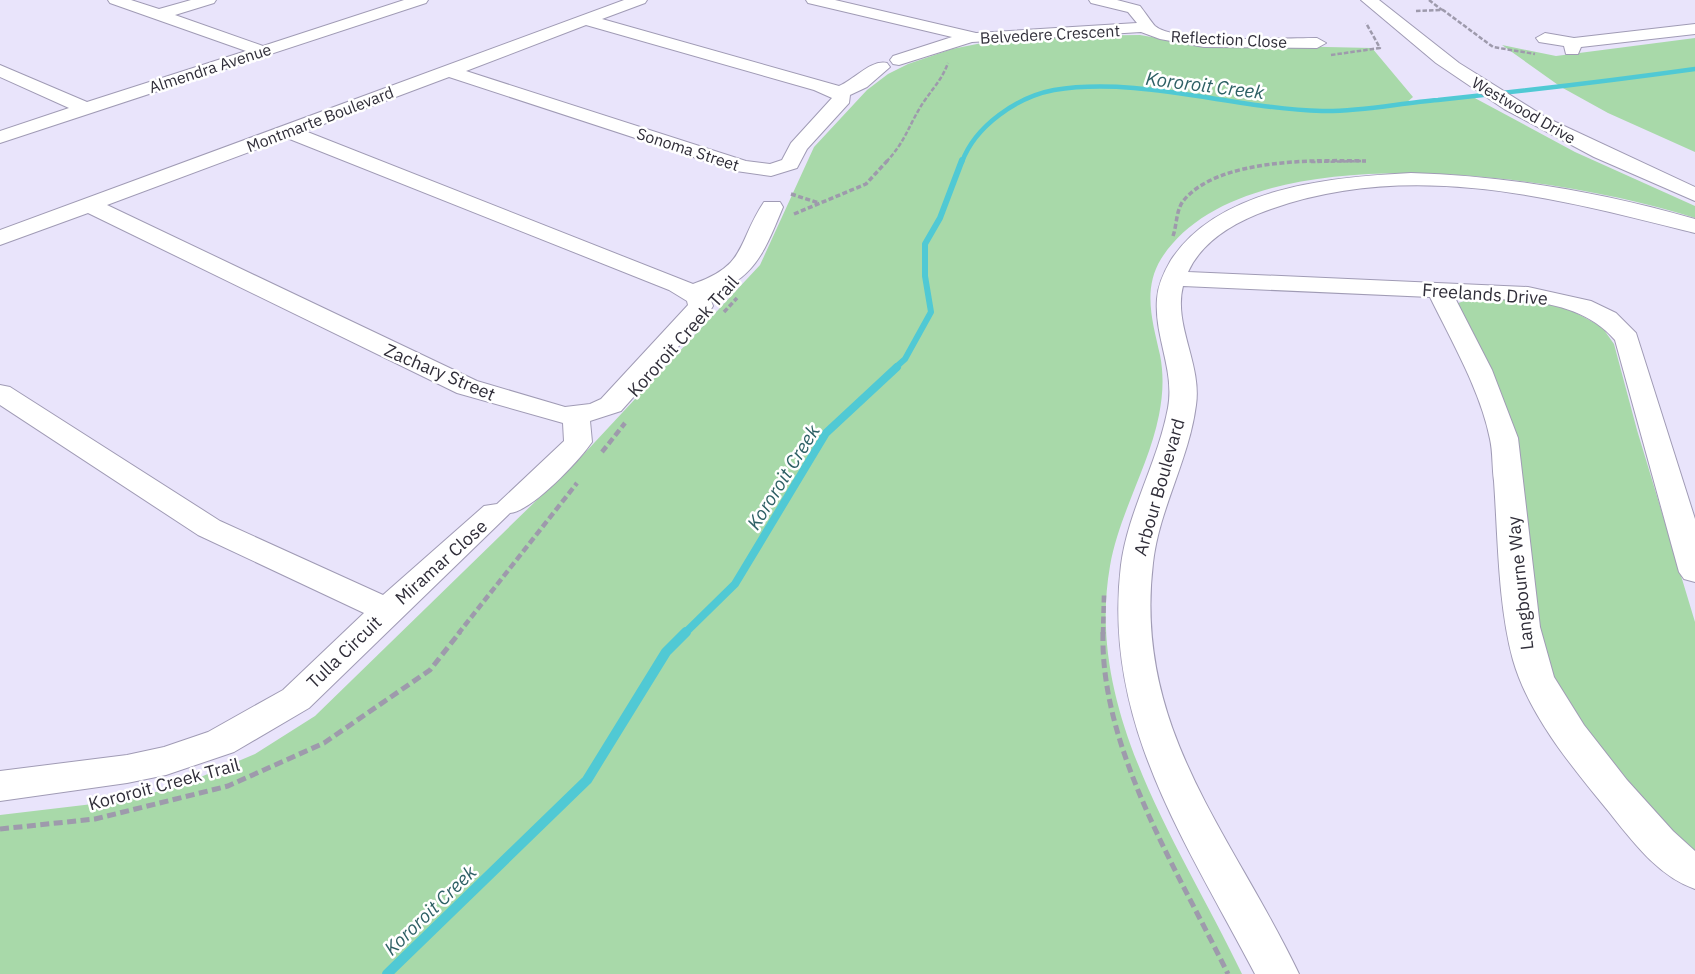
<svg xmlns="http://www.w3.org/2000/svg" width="1695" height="974" font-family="'IBM Plex Sans',sans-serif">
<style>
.green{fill:#a8d9a9}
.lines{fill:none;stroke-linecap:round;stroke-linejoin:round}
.stream-far3{stroke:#50c9d4;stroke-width:4.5}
.stream-far2{stroke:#50c9d4;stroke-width:6}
.stream-far1{stroke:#50c9d4;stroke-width:8}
.stream{stroke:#50c9d4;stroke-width:10}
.minor-casing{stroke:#a09bb5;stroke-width:2}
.path-far3{stroke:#9e9aac;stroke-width:2.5;stroke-dasharray:4.5 2;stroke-linecap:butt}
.path-far2{stroke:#9e9aac;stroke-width:3.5;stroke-dasharray:5 2.5;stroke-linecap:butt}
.path-far1{stroke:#9e9aac;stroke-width:4.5;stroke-dasharray:7 3.5;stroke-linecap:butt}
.path{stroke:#9e9aac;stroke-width:5;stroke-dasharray:9 4.5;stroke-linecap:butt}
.minor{fill:#fff;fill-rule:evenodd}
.labels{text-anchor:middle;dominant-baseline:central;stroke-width:5;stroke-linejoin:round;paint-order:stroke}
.far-street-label{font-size:16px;fill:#302e39;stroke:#fff}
.street-label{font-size:18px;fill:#302e39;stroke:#fff}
.water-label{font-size:19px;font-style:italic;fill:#2e6065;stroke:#fff}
</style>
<rect width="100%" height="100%" fill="#e9e4fb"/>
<g class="green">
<path d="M1140 35 1192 44 1372 48 1413 97 1406 103 1471 96 1575 152 1695 206V218C1570 177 1245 126 1161 259 1142 290 1153 323 1160 355 1164 375 1163 395 1159 415 1149 466 1119 514 1110 566 1084 714 1182 848 1242 974H0V815L118 801 177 787 255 754 315 716 581 457 760 265 814 147 867 90 888 74 908 64 952 49 987 42 1058 36Z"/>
<path d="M1695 38V152L1608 113 1561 87 1502 45 1556 56Z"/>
<path d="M1474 298 1538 302 1567 308 1602 327 1614 344 1637 430 1695 622V863L1684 854 1553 686 1532 594 1455 304Z"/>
</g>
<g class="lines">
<path class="stream-far3" d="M962 162C975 126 1017 97 1054 90 1140 76 1235 109 1322 111 1360 112 1400 103 1438 100 1524 91 1609 81 1695 69"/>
<path class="stream-far2" d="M895 368 905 359 931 312 925 276V244L940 218 962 160"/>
<path class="stream-far1" d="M684 634 735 584 826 433 897 367"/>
<path class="stream" d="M387 974 587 780 666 652 686 632"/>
<defs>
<g id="minor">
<path d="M108 0H131L159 9 191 0H216L214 3 175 15 263 46 404 0H428L426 3 0 143V131L69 108 0 77V65L87 102 246 51 110 3Z"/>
<path d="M624 0H647L645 3 602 19 839 86C854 80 871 59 887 63L890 67 867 87 850 95 849 103 807 149 797 168 771 176 736 171 449 77 305 131 693 284C748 265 737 242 764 202H780L783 207C765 250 756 278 709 295L713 306 710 311 621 411 590 421 592 442C579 461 532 511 510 513L309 708 234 752 166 775 127 783 0 801V771L127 755 164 747 208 732 283 690 364 613 198 535 0 405V385L10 387 220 521 383 595 484 506 497 504 564 441 563 423 457 393 88 213 0 245V230ZM586 25 814 90 832 98 791 143 782 160 770 164 746 161 466 71ZM287 138 669 290 687 301 688 305 601 399 590 404 565 407 477 381 107 205Z"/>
<path d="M806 0H835L976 33 1137 23 1128 12 1091 3 1089 0H1117L1140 6C1144 11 1152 23 1155 26 1177 44 1286 38 1317 38L1326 43 1317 48 1204 47 1160 39 1141 32 972 42 899 65 893 64 890 60 893 56 952 37 808 3Z"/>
<path d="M1361 0H1379L1459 63 1547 118 1695 187V201L1594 157 1504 109 1436 63Z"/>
<path d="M1695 24V34L1581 47 1578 54H1566L1564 46 1539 42 1536 38 1545 33 1574 38Z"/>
<path d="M1411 173C1508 176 1601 192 1695 219V233C1555 198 1413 159 1271 209 1239 220 1203 239 1188 272L1528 287 1591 301 1616 313 1636 333 1695 519V582L1684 579 1679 572 1615 340C1576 295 1509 300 1455 298L1492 370 1518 438 1540 627 1554 677 1584 725 1627 780 1673 831 1695 851V889C1658 876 1633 842 1609 812 1573 768 1529 716 1513 660 1498 605 1498 538 1494 481 1492 467 1493 452 1490 439 1481 392 1451 340 1430 297L1183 286C1173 325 1202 364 1196 405 1189 460 1159 509 1153 563 1133 730 1233 835 1299 974H1255C1186 842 1102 722 1121 565 1128 511 1158 462 1168 408 1175 370 1154 337 1157 299 1158 284 1164 272 1171 260 1219 187 1332 177 1411 173Z"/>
</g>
</defs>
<use href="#minor" class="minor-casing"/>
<g class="path-far3">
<path d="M1429 0 1442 10"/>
<path d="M1416 11 1443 10 1493 47 1535 54"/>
<path d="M1331 55 1380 48 1366 23"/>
<path d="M886 162C907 140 909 123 925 100 934 87 942 79 948 63"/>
<path d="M1311 162 1366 161"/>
</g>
<g class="path-far2">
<path d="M791 194 819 203"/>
<path d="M794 214 866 184 888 160"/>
<path d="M1173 236C1177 225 1176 209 1184 200 1219 158 1316 160 1366 161"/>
<path d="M724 312 737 298"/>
</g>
<g class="path-far1">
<path d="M602 452 625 423"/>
<path d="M458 634 577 483"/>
<path d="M1103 634 1104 594"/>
</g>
<g class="path">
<path d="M1103 632C1100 749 1178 871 1228 974"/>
<path d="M0 829 95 819 228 786 324 743 430 670 460 632"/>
</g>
<use href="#minor" class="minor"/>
</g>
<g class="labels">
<g class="far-street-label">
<text transform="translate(1050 34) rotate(-3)">Belvedere Crescent</text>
<text transform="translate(1229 39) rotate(3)">Reflection Close</text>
<text transform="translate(210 68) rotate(-18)">Almendra Avenue</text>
<text transform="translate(1524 110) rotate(30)">Westwood Drive</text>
<text transform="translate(320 119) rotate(-21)">Montmarte Boulevard</text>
<text transform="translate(688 149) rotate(18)">Sonoma Street</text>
</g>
<g class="street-label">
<text transform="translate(1485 294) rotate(4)">Freelands Drive</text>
<text transform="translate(683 336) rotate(-48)">Kororoit Creek Trail</text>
<text transform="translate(440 372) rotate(23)">Zachary Street</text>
<text transform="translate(1159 487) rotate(-74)">Arbour Boulevard</text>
<text transform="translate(441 562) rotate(-42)">Miramar Close</text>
<text transform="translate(1520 583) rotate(-96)">Langbourne Way</text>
<text transform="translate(344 652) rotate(-44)">Tulla Circuit</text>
<text transform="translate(164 784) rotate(-15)">Kororoit Creek Trail</text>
</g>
<g class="water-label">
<text transform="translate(1205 85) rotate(7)">Kororoit Creek</text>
<text transform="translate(783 477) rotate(-58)">Kororoit Creek</text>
<text transform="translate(430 910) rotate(-44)">Kororoit Creek</text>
</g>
</g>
</svg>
